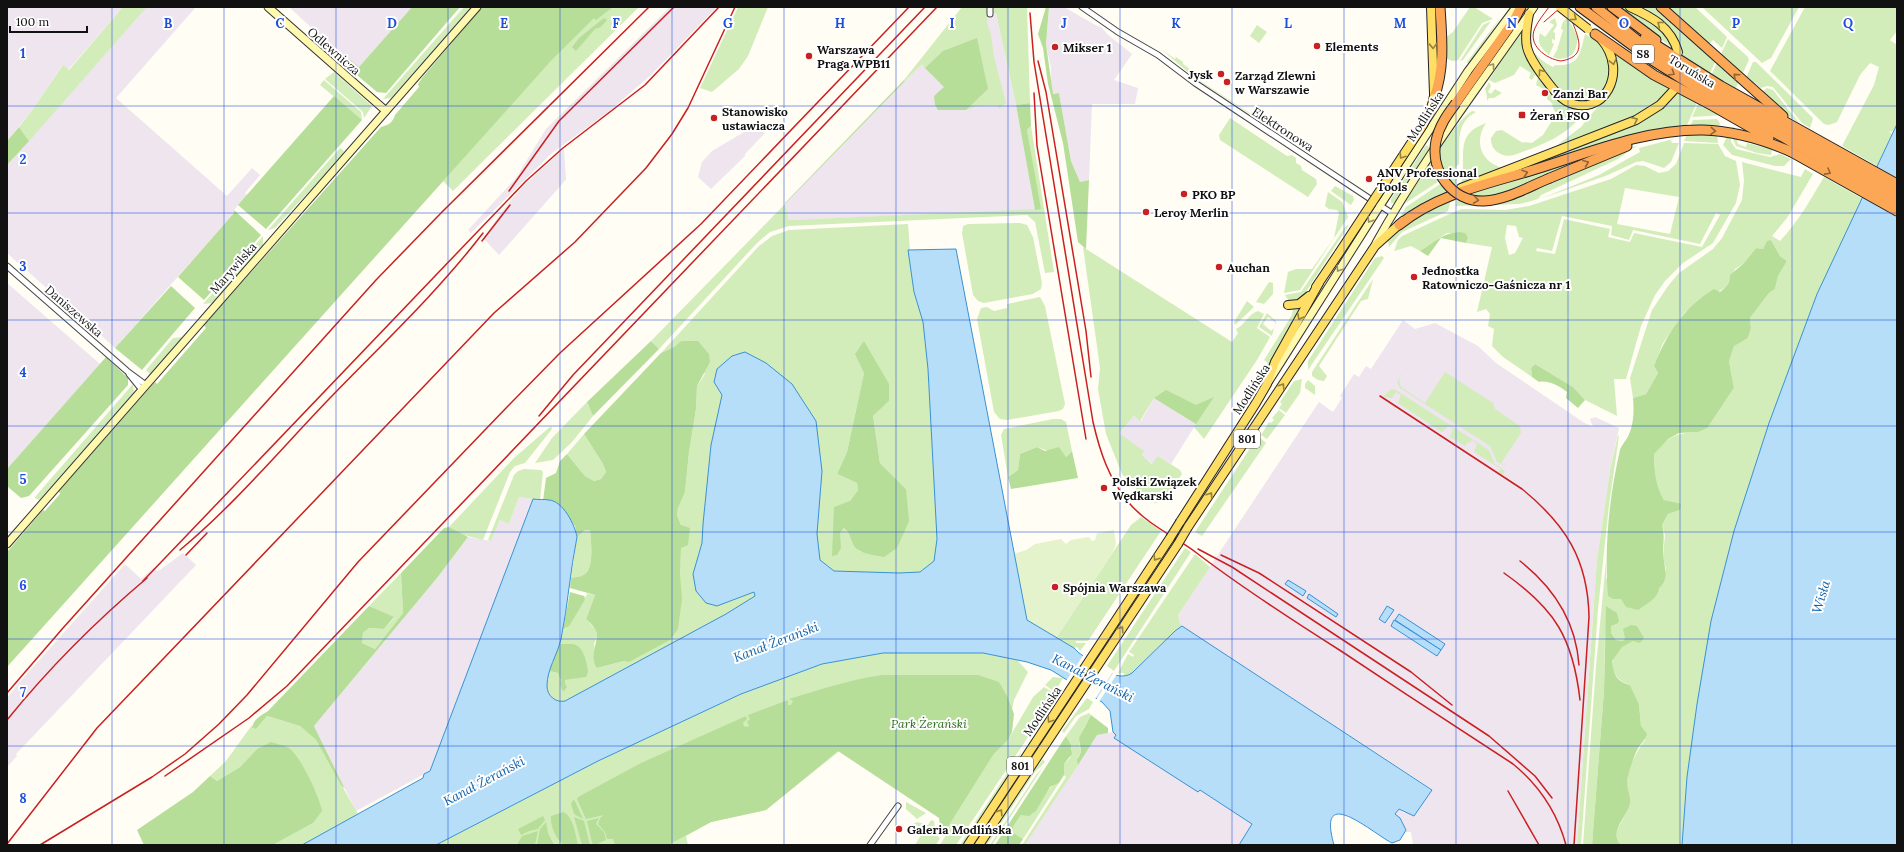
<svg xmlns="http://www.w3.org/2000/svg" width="1904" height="852" font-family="Lora,serif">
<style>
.industrial{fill:#eee5ef}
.green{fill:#d3edba;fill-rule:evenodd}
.forest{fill:#b6de99}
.pitch{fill:#e5f3cd}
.water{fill:#b6def9;stroke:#3991d4}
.pier{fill:#fffdf4}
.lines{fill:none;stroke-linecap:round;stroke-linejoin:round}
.street-casing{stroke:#444;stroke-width:7}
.secondary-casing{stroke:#333;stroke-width:9}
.primary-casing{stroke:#222;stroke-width:10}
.highway-casing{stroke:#222;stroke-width:11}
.street{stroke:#fff;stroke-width:5}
.secondary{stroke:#fff9af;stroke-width:7}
.primary{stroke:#fede65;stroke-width:8}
.highway{stroke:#fba756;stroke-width:9}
.tram{stroke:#c92022;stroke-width:1}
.rail{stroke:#c92022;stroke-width:1.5}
.primary-bridge-casing{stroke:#222;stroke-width:10;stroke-linecap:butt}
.highway-bridge-casing{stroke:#222;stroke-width:11;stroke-linecap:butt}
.primary-bridge{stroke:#fede65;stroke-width:8}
.highway-bridge{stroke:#fba756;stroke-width:9}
.oneway{stroke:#93823f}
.oneway2{stroke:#949168}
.oneway3{stroke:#926437}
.grid{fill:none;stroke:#1d4ed8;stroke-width:1;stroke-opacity:0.55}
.poi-dot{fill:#c92022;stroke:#fff;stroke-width:1.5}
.labels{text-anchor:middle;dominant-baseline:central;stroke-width:4;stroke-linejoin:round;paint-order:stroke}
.shield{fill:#fff;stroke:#585858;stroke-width:1}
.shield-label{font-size:11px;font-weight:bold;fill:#111}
.poi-label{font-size:12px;font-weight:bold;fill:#111;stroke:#fff;text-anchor:start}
.street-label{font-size:12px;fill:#111;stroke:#fff}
.park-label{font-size:12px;font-style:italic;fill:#2a6d1c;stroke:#fff}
.water-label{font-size:13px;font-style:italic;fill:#1162ab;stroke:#fff}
.grid-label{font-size:13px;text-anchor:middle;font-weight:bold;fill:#1d4ed8;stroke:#fff;stroke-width:4;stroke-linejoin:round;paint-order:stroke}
</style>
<rect width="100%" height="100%" fill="#fffdf4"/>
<g class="industrial">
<path d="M7 7H123L68 70 62 66 33 109 7 141Z"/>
<path d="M147 7H196L116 98 227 196 252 168 260 175 245 193 247 195 234 210V213L115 348 58 297V292L56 290 54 292 50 291 25 269 24 263H18L7 253V165Z"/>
<path d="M289 7H412L359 67 338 52Z"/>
<path d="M670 7H717L651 75 607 113 552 153 471 233 468 230 516 178 546 129Z"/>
<path d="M1049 7H1064L1097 26 1101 27 1107 34 1132 54 1114 80 1138 88 1135 104H1092L1089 180 1080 182 1071 161 1059 93 1053 94 1051 87V68L1046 45Z"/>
<path d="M976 8 986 14 996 13 1016 105 1035 210 789 220 785 204Z"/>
<path d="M756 125 765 133 745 154V156L711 189 698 177 702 162 712 151Z"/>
<path d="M564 149 566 179 563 183 499 255 483 238 504 209 522 187Z"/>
<path d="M7 283 100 364 7 469Z"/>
<path d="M1403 320 1415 329 1435 323 1478 346 1496 363 1583 422 1593 427 1590 419 1595 417 1619 428 1610 470 1597 560 1577 845H1413L1411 832H1405L1404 825 1395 814 1399 809 1404 813 1432 789 1180 625 1178 615 1319 402 1333 412 1342 398 1340 396 1354 374 1359 377 1366 366 1371 369Z"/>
<path d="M1154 398 1196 424 1171 464 1158 456 1153 464 1142 455 1143 451 1118 434 1134 416 1141 421Z"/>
<path d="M519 497 533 499 430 771 356 811 314 726 437 578 468 537 491 541 500 520 509 524Z"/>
<path d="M183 553 196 565 16 754 17 756 7 767V698L18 684 125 564 141 579 154 567 157 571 160 570Z"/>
<path d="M1113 732 1116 735 1115 738 1198 792 1200 790 1252 824 1239 845H1025L1097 735Z"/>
</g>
<g class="green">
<path d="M123 7H147L29 141 19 127 33 109 63 65 69 70Z"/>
<path d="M464 7H471L391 98 383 99Z"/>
<path d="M613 7H639L453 191 443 181 551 61 594 17Z"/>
<path d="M738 7H768L748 56 739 69 712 92 700 88Z"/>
<path d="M962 7H987V22L991 35 994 57 1006 103 999 109 998 105 977 106 966 110 988 89 943 51 925 68 922 64 905 81 904 80Z"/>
<path d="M992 7H1027L1030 103 1016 105 996 13 992 14Z"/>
<path d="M1470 7H1474L1493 19 1482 23 1458 60 1453 61 1447 59 1445 38 1453 32Z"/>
<path d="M1618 7C1633 7 1654 21 1665 32 1669 37 1671 44 1674 49Z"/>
<path d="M1637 7H1656L1715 62 1687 125 1485 182 1636 123C1653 115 1665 107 1676 92L1687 97 1702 69 1683 56 1677 39 1667 25 1660 19Z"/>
<path d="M1669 7H1695L1727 37 1722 48 1713 40 1709 44Z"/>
<path d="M1702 7H1799L1771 58 1762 63Z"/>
<path d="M1805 7H1897V31L1890 40 1897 45V124L1893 131 1889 132 1892 134 1877 166 1842 146 1874 85 1879 67 1870 63 1860 75 1837 122 1829 125 1824 124 1770 71Z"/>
<path d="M1500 18 1499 20 1469 64 1467 62Z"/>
<path d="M1555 18 1557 25 1553 32 1555 33V40L1552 39V43L1554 44 1549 55C1541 48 1537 44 1540 33L1545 37 1554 25 1549 22Z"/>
<path d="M1568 18 1578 38 1576 48 1572 55 1566 58 1559 59 1553 57 1557 50 1563 30 1561 29C1562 23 1563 20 1568 18Z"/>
<path d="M1491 21 1463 60 1460 61 1483 25Z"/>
<path d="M1257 25 1267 32 1259 43 1250 36Z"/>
<path d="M1521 31 1525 56 1554 95 1591 106C1566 136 1550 142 1514 155 1503 158 1490 151 1491 138L1496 131 1502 130 1523 143 1524 142 1532 143 1543 135 1556 114 1552 105 1553 104 1547 99V91L1536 85 1538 78 1535 75 1532 80 1529 78 1531 73 1520 66 1514 75 1495 83 1489 80Z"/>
<path d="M1585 34C1639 62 1594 140 1549 78 1541 68 1533 59 1530 47 1537 56 1542 62 1553 67L1555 65C1580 67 1580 53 1585 34Z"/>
<path d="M1728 39 1748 57 1749 60 1723 115 1692 117Z"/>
<path d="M1161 49 1175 59 1176 57 1183 62V64L1190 69 1188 72Z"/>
<path d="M1613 53 1669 89C1657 117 1584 136 1556 146L1581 127 1613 88 1617 72Z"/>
<path d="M1753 62H1756L1812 117 1813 119 1810 128 1802 123 1773 87 1767 86 1761 88 1754 82 1757 97 1742 87Z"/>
<path d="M334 72 372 106 364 118 363 112 325 79Z"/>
<path d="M1195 78H1196L1282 134V135Z"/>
<path d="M324 80 361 112 362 120 320 85Z"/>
<path d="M1489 82 1491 86 1488 92 1491 94 1495 89 1502 93 1494 98H1489L1487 101V96L1485 89Z"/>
<path d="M1767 88 1773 90 1799 123 1783 112 1762 92Z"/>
<path d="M1473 111 1476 112C1455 123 1460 142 1459 164L1444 178 1404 204C1415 188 1458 115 1473 111Z"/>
<path d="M1230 118 1287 156 1292 155 1296 158V163L1301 166 1302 170 1316 179 1317 184 1308 197 1220 140 1219 135Z"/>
<path d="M1717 119 1720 123 1717 133 1718 143 1684 141 1693 120Z"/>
<path d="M1486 123C1474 141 1480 162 1503 168L1461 185C1468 158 1452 135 1486 123Z"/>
<path d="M1031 126 1054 272 1045 273 1035 222 1027 215 789 226 770 232 757 243 659 349 651 341 785 204 789 220 1040 209 1027 130Z"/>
<path d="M1733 127 1735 128 1731 137V142L1736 149 1757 154 1770 157 1780 154 1791 159 1784 166H1775L1732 155 1723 145 1731 128Z"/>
<path d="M1737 129 1742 132 1737 141 1738 144 1746 147 1747 143 1772 149 1771 155 1757 153 1736 146 1733 139Z"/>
<path d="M1677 138 1671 140 1672 143H1679L1671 162 1664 168 1643 161 1636 162 1608 175 1540 199 1599 175 1640 152 1639 148Z"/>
<path d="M1684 143 1718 144 1725 156 1736 161 1740 185 1736 203 1713 243 1683 263 1665 281 1655 295 1641 326 1626 379H1614L1617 416 1585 400 1573 387 1535 364 1531 368 1532 377 1503 357 1492 346 1494 329 1488 326 1490 314 1486 309 1477 312 1492 247 1466 243 1468 236 1447 233 1420 251 1411 246 1394 251 1398 240 1402 236 1456 211 1462 209 1505 210 1529 206 1611 179 1636 165 1645 166 1659 173 1668 171 1676 164ZM1625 188 1679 197 1670 234 1617 224ZM1716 213 1720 215 1702 247 1634 233 1630 242 1608 237 1610 229 1564 219 1555 254 1536 251 1537 248 1552 251 1562 216 1612 226 1611 235 1629 240 1633 230 1700 244ZM1507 225 1516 226 1519 237 1523 238 1515 253 1509 255 1505 238Z"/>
<path d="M1426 145 1431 148 1395 203H1391V199Z"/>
<path d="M1638 145 1618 159 1541 195 1538 199 1520 204 1456 206 1457 199 1467 194 1604 151 1552 181Z"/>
<path d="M340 148 344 151 342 156 275 228 268 230Z"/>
<path d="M1742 162 1801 177 1805 169 1813 174 1787 218 1772 236 1780 241C1798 222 1811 199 1824 177L1863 199 1817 294 1769 423 1734 531 1711 621 1697 704 1687 777 1682 845H1621C1611 834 1620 826 1625 815 1627 810 1628 803 1629 797 1630 792 1626 787 1627 782 1627 770 1638 749 1645 740L1641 726 1639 704 1630 685C1612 680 1605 659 1622 646 1625 644 1630 642 1633 641L1625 638 1623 641 1616 640 1611 633V626L1617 624V613L1605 635 1604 691 1592 845H1583L1596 666 1606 561V577L1613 599 1659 588 1666 569 1663 557 1665 535 1662 525 1668 514 1680 510 1679 503 1664 500C1656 487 1654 469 1654 454 1666 436 1678 433 1698 432L1726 400 1734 388 1729 361 1734 345 1748 338 1751 328 1750 318 1769 293 1775 289 1778 276 1787 261 1780 256 1771 240 1763 249 1756 248 1744 263 1735 269 1726 287 1685 312 1663 343 1654 366 1658 373 1646 394 1633 398 1630 378 1652 310 1668 286 1679 273 1713 249 1722 238 1742 200 1744 180Z"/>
<path d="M1455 174 1458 175 1454 188 1424 202 1397 222 1406 207Z"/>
<path d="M1335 186 1353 196 1354 200 1351 205 1331 191Z"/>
<path d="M1328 192 1342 202 1348 217 1300 290 1284 293 1288 272 1296 269H1312L1334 238 1339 213 1337 210 1329 209 1325 206Z"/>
<path d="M1451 199 1448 211 1402 232 1389 247 1388 240C1404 220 1429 210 1451 199Z"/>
<path d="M1020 223 1027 225 1033 237 1042 283 1041 289 1033 294 984 303 978 301 973 295 962 233 963 226 968 224Z"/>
<path d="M908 224 910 250 908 251 914 292 923 322 928 369 937 539 934 561 920 572 899 573 834 571 820 560 817 534 822 471 717 369 714 382 722 395 711 445 703 524 702 543 693 574 717 606 754 592 755 596 726 614 565 701C556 703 548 697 547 688 546 683 549 676 549 671L558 673 565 683V680L582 677 587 668 583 653 574 644H560L563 630 566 629 585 600 584 596 586 597 587 594 585 593 595 595 586 619 596 630 597 636 594 644 597 668 624 661 680 575 681 525 677 515 678 507 685 492 689 452 696 409 697 386 705 374 681 341 674 347 661 353 759 246 772 236 789 230ZM864 373 889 401 873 416 880 463 906 489 861 552C849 543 854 538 844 528L840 533 850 501 858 490 857 483 837 474 847 452Z"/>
<path d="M1349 225 1302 298 1298 302 1289 301 1285 295 1301 292 1346 226Z"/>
<path d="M263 236V246L212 303 203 304Z"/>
<path d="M1083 247 1232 342 1238 333 1236 329C1245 325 1248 314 1258 311L1264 314 1257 328 1270 337 1257 360 1204 439 1194 427 1196 424 1154 398 1140 421 1134 416 1119 433 1144 451 1142 455 1152 464 1158 456 1180 470 1182 474 1168 495 1156 503 1146 499 1122 474 1106 434 1098 389 1100 368Z"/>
<path d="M1382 256 1384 258 1308 370V361L1375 258Z"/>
<path d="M1373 279 1368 299 1361 301 1319 366 1327 376 1324 381 1318 380 1312 376V372Z"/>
<path d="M1269 282 1273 283V294L1264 304 1256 302Z"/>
<path d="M1040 297 1045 306 1065 404 1063 409 1059 411 1007 420 1000 419 994 412 977 319 981 308 987 307 994 311 1007 308V304Z"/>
<path d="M1247 301 1254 307 1235 325 1234 322Z"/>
<path d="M1301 306 1268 366 1267 362 1264 360 1292 315 1293 308Z"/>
<path d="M1267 313 1276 321V325L1275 322 1268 317 1263 324 1271 331 1274 328 1272 336 1259 327Z"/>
<path d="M183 337 150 374 146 370 173 338Z"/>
<path d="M1402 372 1399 380 1401 387 1425 403 1445 372 1493 403 1495 409 1520 426 1521 433 1501 463 1506 466 1497 462 1490 446 1400 388 1397 382Z"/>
<path d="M1302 379 1300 393 1286 413 1279 408 1282 404 1280 402 1294 381Z"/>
<path d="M1308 380 1315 386V395L1305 388V384Z"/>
<path d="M133 384 134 393 40 500 36 499 35 497Z"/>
<path d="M1394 389 1489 450 1494 463 1505 471 1503 475 1498 472 1501 469 1474 452 1477 444 1472 440 1470 443 1468 442 1465 446 1450 437 1453 429 1449 426 1442 432 1398 403 1401 395 1396 392 1392 398 1383 397 1390 390Z"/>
<path d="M587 402 593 416 572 442 553 460 535 463 552 438Z"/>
<path d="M1279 410 1285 415 1267 439 1261 435 1269 422 1271 423 1274 420 1272 418Z"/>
<path d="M1053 419H1061L1066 422 1072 451 1066 457 1037 447 1020 454 1018 470 1008 477 1001 435 1004 429Z"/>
<path d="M551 426 552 429 525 463 515 466 510 472 483 540 460 534 449 527 514 458Z"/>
<path d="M584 434 603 464 606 472 601 479 594 481 585 476 567 454Z"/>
<path d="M1618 435 1619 436 1609 505 1598 609 1581 845H1577L1597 560 1610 470Z"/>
<path d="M1258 436 1266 443 1202 536 1195 532Z"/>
<path d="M524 469 541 470 543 472 540 500 519 497 509 524 500 520 491 541 488 540 514 475 518 471Z"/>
<path d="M1141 517 1161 531 1088 641H1076V643H1086L1080 651 1077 647 1074 648 1056 638 1131 525Z"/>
<path d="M590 529C591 540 594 565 586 573 582 577 576 577 571 578L577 537 585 530Z"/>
<path d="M1185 548 1191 552 1114 671 1107 666Z"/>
<path d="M1195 554 1210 567 1178 615 1180 624 1182 626 1175 631 1132 673 1124 676V673H1118L1128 654 1133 657 1134 655 1129 652Z"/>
<path d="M401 573 403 613 375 649 362 643 363 633 369 628 384 629 394 618 369 606Z"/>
<path d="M883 653H983L1017 660 1028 672 1014 700 1008 730 993 755 1008 740 1033 697 1044 687 1054 693 1038 722 956 845H940L946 835 944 833 955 812 842 749 766 810 711 822 686 836 688 845H436L598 761 741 694 822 664Z"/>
<path d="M1053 677 1063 678 1055 692 1045 685Z"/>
<path d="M1087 698 1093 702 1089 709 1076 716 1064 733 1062 731Z"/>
<path d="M1089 713 1091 715C1085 727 1076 738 1081 752L1078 757V765L1025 845H1022L1066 777 1064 775V764L1070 758 1072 749 1066 736 1080 717Z"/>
<path d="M267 716 300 726 316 740 358 814 302 845H273L313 823 257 749 240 767 217 781 210 776 226 761 252 725V728L256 729Z"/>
<path d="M1021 752 1019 759 962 845H960Z"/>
<path d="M1043 759 1045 762 1034 773 987 845H984L1029 777Z"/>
<path d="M1043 767 992 845H990L1036 775Z"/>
<path d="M1059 783 1023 839 1012 832 1014 825 1021 815 1032 814C1043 805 1045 786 1059 783Z"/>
<path d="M906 802 926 813 917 819 906 809Z"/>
<path d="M931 820 934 821 936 835 940 838 936 845H915L921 835 908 827 917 822 928 825Z"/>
</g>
<g class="forest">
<path d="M412 7H460L386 93 377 92 345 65 349 59 359 67Z"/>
<path d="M482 7H613L596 20 594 18 551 61 7 667V552L43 510 45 511 60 494 59 491 155 382 157 384 206 328 204 325 381 127C389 125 393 122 395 115L419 87 418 84 422 78Z"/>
<path d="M1046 7H1049L1046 44 1053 94 1059 93 1071 161 1080 182 1089 180 1086 249 1078 242 1063 143 1048 84 1043 48 1038 34Z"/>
<path d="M604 18 607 20 601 27 595 29 576 51 572 47 579 38Z"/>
<path d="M977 38 988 89 966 110H938L935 105 934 96 944 87 925 68 943 51Z"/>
<path d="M904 80 905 81 785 204V203Z"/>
<path d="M334 96 362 120 266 229 238 205Z"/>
<path d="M1030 103 1031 126 1027 130 1041 209 1035 210 1016 105Z"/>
<path d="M19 127 29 141 7 165V141Z"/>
<path d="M234 210 261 235 204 300 178 277 234 213Z"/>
<path d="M1459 232 1465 233 1468 237 1466 243 1441 238 1428 256 1420 251C1435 242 1441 234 1459 232Z"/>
<path d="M1771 240 1780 256 1787 261 1778 276 1775 289 1769 293 1750 318 1751 328 1748 338 1734 346 1729 361 1734 388 1707 428 1698 432 1679 433 1668 439 1654 454C1654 469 1656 487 1664 500L1679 503 1681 505 1680 510 1668 514 1662 525C1665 535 1663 544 1663 554 1664 566 1670 579 1659 588 1658 599 1646 604 1638 610L1626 607 1621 599H1613L1608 596C1604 549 1609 497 1620 450 1622 444 1627 440 1629 434 1634 423 1634 409 1633 398L1646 394 1658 373 1654 366C1666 335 1684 307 1714 289L1720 292C1726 287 1730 284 1730 275L1744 263 1756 248 1763 249 1767 241Z"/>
<path d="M171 286 195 308 142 370 115 348Z"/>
<path d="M651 341 659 349 593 416 587 402Z"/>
<path d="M681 341H698L709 354 710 362 697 386 696 409 689 452 685 492 678 508 677 515 681 525 690 528 688 545 681 548 680 575 682 599 678 629 670 640 629 662 624 661 597 668C588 656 600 640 596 631 594 626 589 622 586 619L595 595 570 588 571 578C576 577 582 577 586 573 594 565 591 540 590 530H585L577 537 575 526 550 500 543 501 546 478 556 473 560 461 567 454 585 476 594 481 601 479 606 472 603 464 584 434 661 353 674 347Z"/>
<path d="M864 341 889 384V401L873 416 880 463 906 489 909 521 897 548 884 557C875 555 857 554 853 544 850 538 850 533 844 528L840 533 841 548 837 555 832 556 834 507 850 501 858 490 857 483 837 474 847 452 864 373 855 354Z"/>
<path d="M106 357 128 378V385L29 496 21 498 7 486V469Z"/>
<path d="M1535 364 1573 387 1585 400 1578 408 1566 398 1567 392C1559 386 1549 380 1539 382L1532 377 1531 368Z"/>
<path d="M1166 390 1196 405 1214 397 1196 424 1154 398Z"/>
<path d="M1037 447 1045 451 1059 447 1066 457 1072 451 1078 478 1011 489 1008 477 1018 470 1020 454Z"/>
<path d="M449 527 468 537 437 578 314 726 345 789 341 785 316 740 300 726 267 716 256 729 252 728C253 719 262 715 268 711L369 606 394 617 384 629 369 628 363 633 362 643 375 649 403 613 401 573 444 528Z"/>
<path d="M570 592 584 596 585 600 569 626 563 630Z"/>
<path d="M1606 606 1617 613 1619 621 1617 624 1611 626V633L1616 640 1623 641 1625 638 1623 629 1631 625 1637 626 1644 638 1640 643 1633 641 1622 647 1612 661C1614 675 1616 681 1630 685L1639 704 1641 726 1647 734C1645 741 1640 744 1637 750 1634 757 1630 768 1628 776 1625 786 1631 794 1630 803 1627 818 1608 831 1621 845H1592L1604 691Z"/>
<path d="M560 644C564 644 569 644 573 644 584 646 587 663 588 672L586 677 565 680V683L567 687 564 691 562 690 560 683 561 680 558 673 549 671Z"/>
<path d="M882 675H978L999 682 1007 696 1014 714 1012 732 1008 740 993 755 944 833 941 832 939 818 838 751 766 810 711 822 668 845H615L613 839H607L605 832 598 824 600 818 604 815 586 819 577 799 578 797 641 763 746 716 747 719 743 723 744 726 746 727 749 726 747 721 750 720 748 715 788 700V705H791L793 701 789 699C819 690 848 680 882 675Z"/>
<path d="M1091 715 1108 728V733L1097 735 1078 765 1077 760 1081 752 1079 738Z"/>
<path d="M1066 736 1071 745 1072 754 1064 764V775L1059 783 1050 787 1036 811 1029 816 1021 815 1014 825 1012 832 1023 839 1019 845H995Z"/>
<path d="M271 742C276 744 284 745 289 748 300 755 320 798 322 811L313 823 273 845H144L137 830 193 792 210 776 217 781 240 767 257 749Z"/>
<path d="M573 800 575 801 583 819 574 814 571 804Z"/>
<path d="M563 812C573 815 576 836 578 845 574 845 568 846 565 845 556 841 550 825 551 816Z"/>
<path d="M543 816 545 820 538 829 529 831 521 835 518 829Z"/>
<path d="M574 817 584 821 590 845H582Z"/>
<path d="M599 818 596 824 604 832 606 840 595 845 592 843 587 821Z"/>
<path d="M546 822 548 833 554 845H537L540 829Z"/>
<path d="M538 831 535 845H517L522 836Z"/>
</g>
<path class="pitch" d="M1114 530 1116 544 1113 552 1056 638 1027 620 1014 554 1026 550 1035 544 1061 539 1066 544 1071 540 1089 537 1092 541 1095 540 1097 533Z"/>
<g class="water">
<path d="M1897 124V845H1682L1687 777 1697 704 1711 621 1734 531 1769 423 1817 294Z"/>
<path d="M956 249 1027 620 1074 648 1079 653C1093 662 1116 684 1132 673L1175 631 1182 626 1432 790 1414 816 1399 809 1395 814 1400 818 1406 830 1400 840 1392 843C1372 833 1316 782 1334 845H1239L1252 824 1200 790 1198 792 1114 738 1116 735 1113 732 1110 711 1102 702 1051 670 1027 662 983 653H883L822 664 741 694 598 761 436 845H302L423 778 424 774 430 771 533 499C539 500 544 499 549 500 563 501 575 525 577 537 570 571 568 605 561 639 557 656 547 669 547 686 547 696 556 703 565 701L726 614 755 596 754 592 717 606 706 603 696 591 693 574 702 543 703 524 711 445 722 395 714 382 717 369 732 356 745 352 766 363 792 384 816 421 822 471 817 534 820 560 834 571 899 573 920 572 934 561 937 539 928 369 923 322 914 292 908 250Z"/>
<path d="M1288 580 1306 591 1303 596 1285 584Z"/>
<path d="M1309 594 1338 614 1336 617 1307 598Z"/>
<path d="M1387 606 1394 610 1385 623 1379 619Z"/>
<path d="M1399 614 1445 644 1441 650 1395 620Z"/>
<path d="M1394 620 1441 650 1437 656 1391 626Z"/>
</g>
<g class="pier">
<path d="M1084 654 1095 661 1077 688 1066 681Z"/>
<path d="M1095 661 1113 672 1095 699 1078 688Z"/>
<path d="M1113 673 1117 674 1099 702 1096 700Z"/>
</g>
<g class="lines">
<defs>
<g id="street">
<path d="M1082 7 1118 32 1158 55 1195 83 1393 214"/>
<path d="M990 14V7"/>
<path d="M7 266 127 371 146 385"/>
<path d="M129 374 142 390"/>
<path d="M870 845 898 806"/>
</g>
<g id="secondary">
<path d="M268 7 386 111"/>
<path d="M1376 243C1422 160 1480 85 1534 7"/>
<path d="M1269 381 1374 215 1468 71 1516 7"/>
<path d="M7 544 477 7"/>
</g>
<g id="primary">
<path d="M1431 7 1434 94"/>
<path d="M1630 7C1652 17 1671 27 1678 52"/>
<path d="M1529 14C1523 44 1525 52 1543 76 1550 85 1556 95 1566 101 1603 120 1630 72 1601 39"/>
<path d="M1461 188 1636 120 1660 105 1673 91"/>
<path d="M1316 287 1339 253"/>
<path d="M1288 305 1299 304 1309 296"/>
<path d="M1180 522 1256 403 1267 384 1275 362 1319 283"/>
<path d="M1188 527 1375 246 1403 221"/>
<path d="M968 845 1170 538"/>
<path d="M979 845 1178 544"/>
</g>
<g id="highway">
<path d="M1580 7 1652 60 1693 86 1897 202"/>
<path d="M1596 7 1641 43 1697 80 1897 193"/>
<path d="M1612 7 1656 40"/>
<path d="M1661 7 1783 116"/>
<path d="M1595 34 1654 75 1713 106 1769 138"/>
<path d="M1645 38 1721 86 1897 184"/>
<path d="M1434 98C1445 68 1442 38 1440 7"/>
<path d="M1456 103 1513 22 1521 7"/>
<path d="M1788 150 1897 211"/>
<path d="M1550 178 1627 146"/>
<path d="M1399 225C1437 194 1487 184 1533 170 1588 153 1645 129 1703 130 1735 131 1765 140 1794 153"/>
</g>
</defs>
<use href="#street" class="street-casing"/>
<use href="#secondary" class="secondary-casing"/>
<use href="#primary" class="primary-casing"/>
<use href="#highway" class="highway-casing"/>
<use href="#street" class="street"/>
<use href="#secondary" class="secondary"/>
<use href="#primary" class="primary"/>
<use href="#highway" class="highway"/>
<g class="tram">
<path d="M1549 7C1544 14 1538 21 1535 28 1527 45 1546 59 1561 61 1596 55 1569 26 1569 7"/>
<path d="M1544 22 1561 7"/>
</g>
<g class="rail">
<path d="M1030 13 1034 62 1093 422C1100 452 1109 480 1130 504 1148 525 1176 537 1198 554 1244 589 1292 620 1341 651 1398 689 1456 727 1513 764 1540 786 1557 812 1566 845"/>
<path d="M1038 61 1046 92 1086 331 1091 377"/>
<path d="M1034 93 1037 146 1086 439"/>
<path d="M509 191 559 121 674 7"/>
<path d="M482 241 510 205"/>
<path d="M1380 396 1522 489C1565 524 1588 559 1589 617L1574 845"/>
<path d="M539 416 573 375 925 7"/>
<path d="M1198 549 1232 567 1489 736 1535 776 1552 798"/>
<path d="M180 550C234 505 280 450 329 399 381 345 437 293 483 233"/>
<path d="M186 555 207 533"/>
<path d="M1221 555 1259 573 1411 672 1452 705"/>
<path d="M1520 561C1553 587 1576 622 1579 665"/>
<path d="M1504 573C1555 609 1573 638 1580 700"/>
<path d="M143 581 526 181 563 148 645 85 719 7"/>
<path d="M7 693 63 628 376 280 441 213 649 7"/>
<path d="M7 720C49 668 96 621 147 578"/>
<path d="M165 776 249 718 287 686 937 7"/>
<path d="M1508 791 1539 845"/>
<path d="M7 844 97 728 494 313 575 242 646 168 672 134 688 108 735 7"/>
<path d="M40 845 152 777 185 754 219 724 247 695 358 562 508 406 560 353 701 224 909 7"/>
</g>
<defs>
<g id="primary-bridge">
<path d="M1560 7 1588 29"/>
<path d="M1339 253 1423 125 1430 111 1434 98"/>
<path d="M1170 538 1180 522"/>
<path d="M1178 544 1188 527"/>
</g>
<path id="highway-bridge" d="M1456 103C1447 115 1439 126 1436 141 1430 171 1452 202 1484 201 1507 200 1530 186 1550 178"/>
</defs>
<use href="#primary-bridge" class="primary-bridge-casing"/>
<use href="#highway-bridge" class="highway-bridge-casing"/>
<use href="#primary-bridge" class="primary-bridge"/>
<use href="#highway-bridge" class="highway-bridge"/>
</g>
<defs><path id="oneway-chevron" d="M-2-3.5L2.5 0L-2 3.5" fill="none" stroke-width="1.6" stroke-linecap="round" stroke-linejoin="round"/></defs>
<g class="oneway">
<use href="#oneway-chevron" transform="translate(1574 18) rotate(38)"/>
<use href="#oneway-chevron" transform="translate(1660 24) rotate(-142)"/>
<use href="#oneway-chevron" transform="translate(1433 46) rotate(88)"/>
<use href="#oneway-chevron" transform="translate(1613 62) rotate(76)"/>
<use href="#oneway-chevron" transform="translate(1541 72) rotate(-127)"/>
<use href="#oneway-chevron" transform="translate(1635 120) rotate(-24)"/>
<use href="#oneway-chevron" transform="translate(1402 156) rotate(123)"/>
<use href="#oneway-chevron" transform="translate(1300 317) rotate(119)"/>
<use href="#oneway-chevron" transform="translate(1282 386) rotate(-57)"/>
<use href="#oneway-chevron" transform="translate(1210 495) rotate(-57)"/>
<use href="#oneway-chevron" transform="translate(1156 558) rotate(123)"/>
<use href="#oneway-chevron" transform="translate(1121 629) rotate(-57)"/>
<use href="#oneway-chevron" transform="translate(1050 720) rotate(124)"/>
<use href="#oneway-chevron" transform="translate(1000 812) rotate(-57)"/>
</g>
<g class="oneway2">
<use href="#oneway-chevron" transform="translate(1492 66) rotate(-54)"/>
<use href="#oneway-chevron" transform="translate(1370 220) rotate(122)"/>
<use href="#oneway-chevron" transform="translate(1339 269) rotate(122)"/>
</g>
<g class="oneway3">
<use href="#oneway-chevron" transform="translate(1672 73) rotate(32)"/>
<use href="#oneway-chevron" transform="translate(1736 76) rotate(-138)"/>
<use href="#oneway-chevron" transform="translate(1713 131) rotate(4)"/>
<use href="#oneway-chevron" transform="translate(1586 163) rotate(-22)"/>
<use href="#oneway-chevron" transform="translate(1828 172) rotate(29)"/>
<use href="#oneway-chevron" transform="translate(1525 173) rotate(-17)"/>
<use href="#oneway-chevron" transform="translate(1476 200) rotate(8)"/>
</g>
<path class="grid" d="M112 7V845M224 7V845M336 7V845M448 7V845M560 7V845M672 7V845M784 7V845M896 7V845M1008 7V845M1120 7V845M1232 7V845M1344 7V845M1456 7V845M1568 7V845M1680 7V845M1792 7V845M7 106H1897M7 213H1897M7 320H1897M7 426H1897M7 532H1897M7 639H1897M7 746H1897"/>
<g class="poi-dot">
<circle cx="1317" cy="46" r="4"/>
<circle cx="1055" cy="47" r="4"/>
<circle cx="809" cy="56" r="4"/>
<circle cx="1221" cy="74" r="4"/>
<circle cx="1227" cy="82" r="4"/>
<circle cx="1545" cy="93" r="4"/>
<rect x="1518" y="111" width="8" height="8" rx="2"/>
<circle cx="714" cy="118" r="4"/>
<circle cx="1369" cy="179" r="4"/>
<circle cx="1184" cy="194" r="4"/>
<circle cx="1146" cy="212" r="4"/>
<circle cx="1219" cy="267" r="4"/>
<circle cx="1414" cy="277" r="4"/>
<circle cx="1104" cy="488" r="4"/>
<circle cx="1055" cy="587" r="4"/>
<circle cx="899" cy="829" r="4"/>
</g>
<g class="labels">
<g class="shield">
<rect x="1632" y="45" width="22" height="18" rx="3"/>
<rect x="1234" y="430" width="26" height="18" rx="3"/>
<rect x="1007" y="757" width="26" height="18" rx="3"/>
</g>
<g class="shield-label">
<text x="1643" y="54">S8</text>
<text x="1247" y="439">801</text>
<text x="1020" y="766">801</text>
</g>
<g class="poi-label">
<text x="1325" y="46">Elements</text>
<text x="1063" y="47">Mikser 1</text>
<text x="817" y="49">Warszawa<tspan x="817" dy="14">Praga WPB11</tspan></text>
<text x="1213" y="74" text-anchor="end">Jysk</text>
<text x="1235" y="75">Zarząd Zlewni<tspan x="1235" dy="14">w Warszawie</tspan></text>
<text x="1553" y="93">Zanzi Bar</text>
<text x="722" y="111">Stanowisko<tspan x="722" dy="14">ustawiacza</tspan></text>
<text x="1530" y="115">Żerań FSO</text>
<text x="1377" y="172">ANV Professional<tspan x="1377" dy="14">Tools</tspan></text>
<text x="1192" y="194">PKO BP</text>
<text x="1154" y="212">Leroy Merlin</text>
<text x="1227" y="267">Auchan</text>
<text x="1422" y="270">Jednostka<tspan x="1422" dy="14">Ratowniczo-Gaśnicza nr 1</tspan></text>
<text x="1112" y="481">Polski Związek<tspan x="1112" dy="14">Wędkarski</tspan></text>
<text x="1063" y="587">Spójnia Warszawa</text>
<text x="907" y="829">Galeria Modlińska</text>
</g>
<g class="street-label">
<text transform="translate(334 51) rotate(41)">Odlewnicza</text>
<text transform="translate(1692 71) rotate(31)">Toruńska</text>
<text transform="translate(1425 116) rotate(-57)">Modlińska</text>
<text transform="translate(1283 129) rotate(33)">Elektronowa</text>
<text transform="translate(233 268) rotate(-49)">Marywilska</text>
<text transform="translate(74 311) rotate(41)">Daniszewska</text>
<text transform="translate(1251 389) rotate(-57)">Modlińska</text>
<text transform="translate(1042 711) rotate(-56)">Modlińska</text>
</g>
<g class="park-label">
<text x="929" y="723">Park Żerański</text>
</g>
<g class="water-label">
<text transform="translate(1821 597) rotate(-73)">Wisła</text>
<text transform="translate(776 642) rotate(-21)">Kanał Żerański</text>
<text transform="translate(1093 678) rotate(27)">Kanał Żerański</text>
<text transform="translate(484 781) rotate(-28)">Kanał Żerański</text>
</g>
</g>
<g class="grid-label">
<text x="168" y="28">B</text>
<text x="280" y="28">C</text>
<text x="392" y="28">D</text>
<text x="504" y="28">E</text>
<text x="616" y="28">F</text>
<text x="728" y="28">G</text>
<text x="840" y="28">H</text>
<text x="952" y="28">I</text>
<text x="1064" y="28">J</text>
<text x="1176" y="28">K</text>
<text x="1288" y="28">L</text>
<text x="1400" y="28">M</text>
<text x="1512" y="28">N</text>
<text x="1624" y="28">O</text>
<text x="1736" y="28">P</text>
<text x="1848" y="28">Q</text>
<text x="23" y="58">1</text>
<text x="23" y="164">2</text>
<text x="23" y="271">3</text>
<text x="23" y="377">4</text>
<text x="23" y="484">5</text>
<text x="23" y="590">6</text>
<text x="23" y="697">7</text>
<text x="23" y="803">8</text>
</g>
<rect width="1904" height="852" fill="none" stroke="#111111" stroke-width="16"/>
<path d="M10 26v6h77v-6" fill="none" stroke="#111111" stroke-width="2"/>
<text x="16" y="26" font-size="12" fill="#111111" stroke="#ffffff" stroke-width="3" paint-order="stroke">100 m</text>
</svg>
